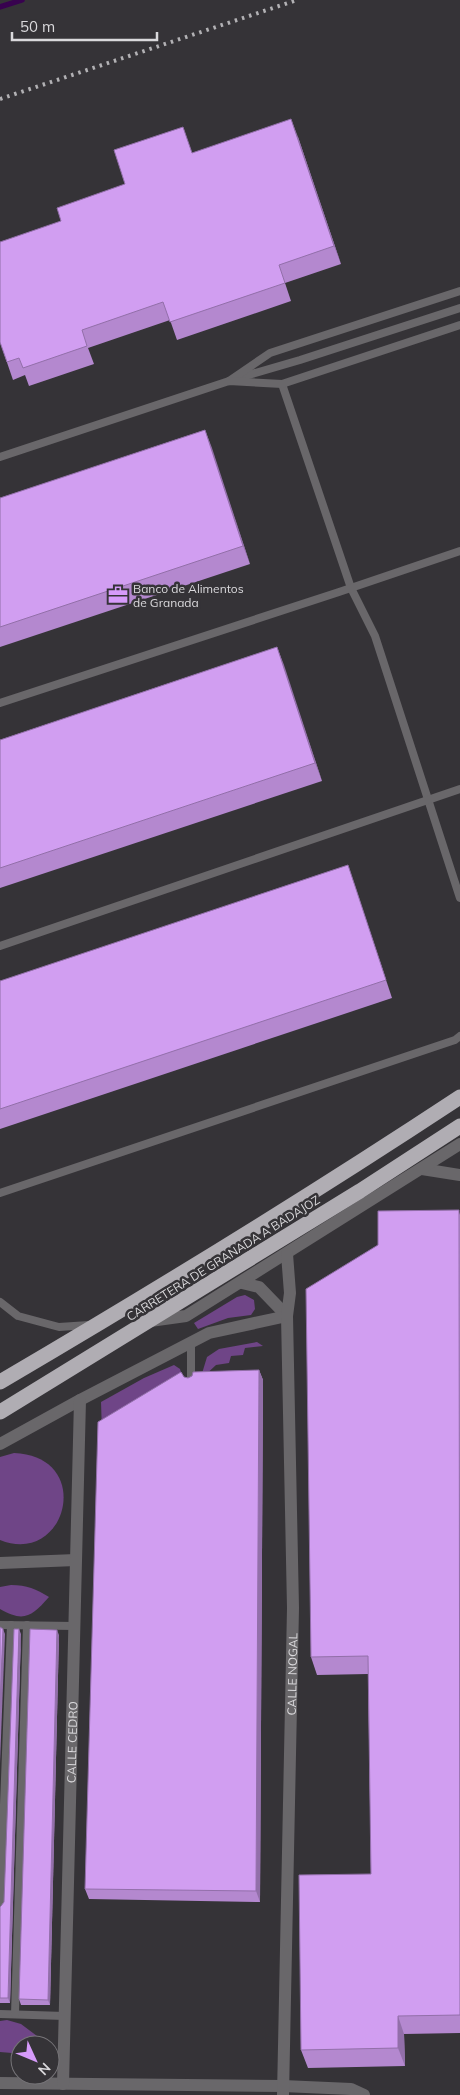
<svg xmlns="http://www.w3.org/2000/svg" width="460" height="2095" font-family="Mulish,sans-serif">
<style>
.green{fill:#6f4587}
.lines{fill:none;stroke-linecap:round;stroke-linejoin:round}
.stream{stroke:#38024f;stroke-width:5.5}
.lane{stroke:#69676a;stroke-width:8}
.street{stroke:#69676a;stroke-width:12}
.highway{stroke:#b0adb3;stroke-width:15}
.rail{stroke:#b2b1b4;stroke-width:4;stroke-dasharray:2.5 5;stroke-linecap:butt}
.wall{fill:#b488cf}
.shaded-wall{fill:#926fa9}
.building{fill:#d19ef1;stroke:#926fa9}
.labels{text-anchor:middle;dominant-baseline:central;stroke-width:5;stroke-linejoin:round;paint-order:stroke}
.poi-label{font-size:12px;fill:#dad9dc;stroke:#353337;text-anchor:start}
.street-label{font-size:12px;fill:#dad9dc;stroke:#353337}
</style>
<rect width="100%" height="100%" fill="#353337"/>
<g class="green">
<path d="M245 1295 254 1300 255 1309 251 1315 228 1318 198 1329 194 1323 237 1297Z"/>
<path d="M257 1342 263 1346 245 1348 243 1355 231 1356 229 1363 216 1365 200 1380 207 1357 219 1349Z"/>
<path d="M174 1365 180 1369 184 1383 102 1433 101 1402 144 1378Z"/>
<path d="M14 1453C95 1456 67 1567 0 1540V1457Z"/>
<path d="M11 1585C27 1585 36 1589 49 1597 32 1616 24 1623 0 1609V1587Z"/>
<path d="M7 2020 21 2024 37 2036 29 2045H20V2050L12 2053 0 2052V2021Z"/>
</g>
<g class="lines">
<path class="stream" d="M0 7 22 0"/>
<g class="lane">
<path d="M238 378 300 360 460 308"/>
<path d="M229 381 270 353 460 291"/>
<path d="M282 384 351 588 375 636 460 898"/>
<path d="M0 457 229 381 282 384 460 325"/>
<path d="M0 703 339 592 460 551"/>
<path d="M0 946 460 789"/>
<path d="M0 1193 455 1040 460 1036"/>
<path d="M0 1302 18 1316 59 1327 89 1325"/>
<path d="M191 1343V1383"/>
<path d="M0 1625 75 1626"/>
<path d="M0 1907 11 1625"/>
<path d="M0 2014 65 2016"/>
<path d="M15 2014 27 1625"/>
</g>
<g class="street">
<path d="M422 1169 460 1175"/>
<path d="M242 1283 259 1287 287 1316"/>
<path d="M150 1321 186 1316 460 1144"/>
<path d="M0 1444 80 1400 209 1333 287 1316"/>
<path d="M0 1563 76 1560"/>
<path d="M0 2083 283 2086 351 2089 364 2095"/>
<path id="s1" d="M63 2084 80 1400"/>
<path id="s2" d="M283 2095 293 1608 287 1316 290 1293 287 1254"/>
</g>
<g class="highway">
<path d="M0 1382C155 1291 310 1196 460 1097"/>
<path d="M0 1412 360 1191 460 1126"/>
</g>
<path class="rail" d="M0 99 297 0"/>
</g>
<g class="wall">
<path d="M298 137 341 264 285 283 291 301 177 340 170 320 88 348 94 364 29 386 25 375 13 380 0 342 61 221 125 184 192 153Z"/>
<path d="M205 430 250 564 0 647V498Z"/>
<path d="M277 647 322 781 0 888V740Z"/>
<path d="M354 883 392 998 0 1129V981Z"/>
<path d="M460 1212V2033L404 2034 405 2066 308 2068 301 2050 371 1874 368 1674 317 1675 311 1657Z"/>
<path d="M259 1370 263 1380 260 1902 89 1899 85 1889 184 1377 188 1378Z"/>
<path d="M21 1634 10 2003H0V1907L1 1906 4 1902Z"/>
<path d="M59 1635 50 2005H21L19 1999Z"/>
</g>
<g class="shaded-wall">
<path d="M291 119 298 137 341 264 334 246Z"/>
<path d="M205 430 212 448 250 564 243 546Z"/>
<path d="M277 647 284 665 322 781 315 763Z"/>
<path d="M259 1370 263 1380 260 1902 256 1891Z"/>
<path d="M3 1629 5 1634 0 1763V1707Z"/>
<path d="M19 1629 21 1634 10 2003 8 1998Z"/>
<path d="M57 1630 59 1635 50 2005 48 2000Z"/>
<path d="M398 2016 404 2034 405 2066 398 2048Z"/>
</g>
<g class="building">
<path d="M291 119 334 246 279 265 285 283 170 322 163 302 82 330 87 346 23 368 19 358 7 362 0 342V242L61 221 57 208 125 184 114 150 183 127 192 153Z"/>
<path d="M205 430 243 546 0 627V498Z"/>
<path d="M277 647 315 763 0 868V740Z"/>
<path d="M348 865 386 980 0 1109V981Z"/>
<path d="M459 1210 460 2015 398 2016V2048L301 2050 299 1875 371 1874 368 1656 311 1657 306 1289 378 1245V1211Z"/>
<path d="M259 1370 256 1891 85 1889 98 1422 181 1372 184 1377 188 1378 192 1376 193 1372Z"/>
<path d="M0 1627 3 1629 0 1707Z"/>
<path d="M14 1629H19L8 1998H0V1907L1 1906 4 1902Z"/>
<path d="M30 1629 57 1630 48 2000 19 1999Z"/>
</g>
<defs>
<symbol id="office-bare" viewBox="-9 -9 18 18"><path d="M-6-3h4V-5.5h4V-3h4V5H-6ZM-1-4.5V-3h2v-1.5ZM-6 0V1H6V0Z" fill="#d69bfa" stroke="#353337" stroke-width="2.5" paint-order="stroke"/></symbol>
</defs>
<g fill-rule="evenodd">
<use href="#office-bare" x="104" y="581" width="28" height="28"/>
</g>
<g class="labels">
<g class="poi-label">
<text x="133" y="588">Banco de Alimentos<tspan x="133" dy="14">de Granada</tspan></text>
</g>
<g class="street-label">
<text transform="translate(223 1258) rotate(-32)">CARRETERA DE GRANADA A BADAJOZ</text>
<text stroke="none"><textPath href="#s2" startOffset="421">CALLE NOGAL</textPath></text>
<text stroke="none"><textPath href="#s1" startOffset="342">CALLE CEDRO</textPath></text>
</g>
</g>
<g transform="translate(35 2060) rotate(134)"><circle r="24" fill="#353337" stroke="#777579"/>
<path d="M0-4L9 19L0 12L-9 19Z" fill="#d69bfa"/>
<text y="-8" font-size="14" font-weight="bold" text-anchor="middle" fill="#dad9dc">N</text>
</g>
<path d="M12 32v8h145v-8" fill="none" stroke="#dad9dc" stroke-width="2.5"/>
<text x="20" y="32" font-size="15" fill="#dad9dc" stroke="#353337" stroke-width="4" paint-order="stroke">50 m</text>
</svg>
